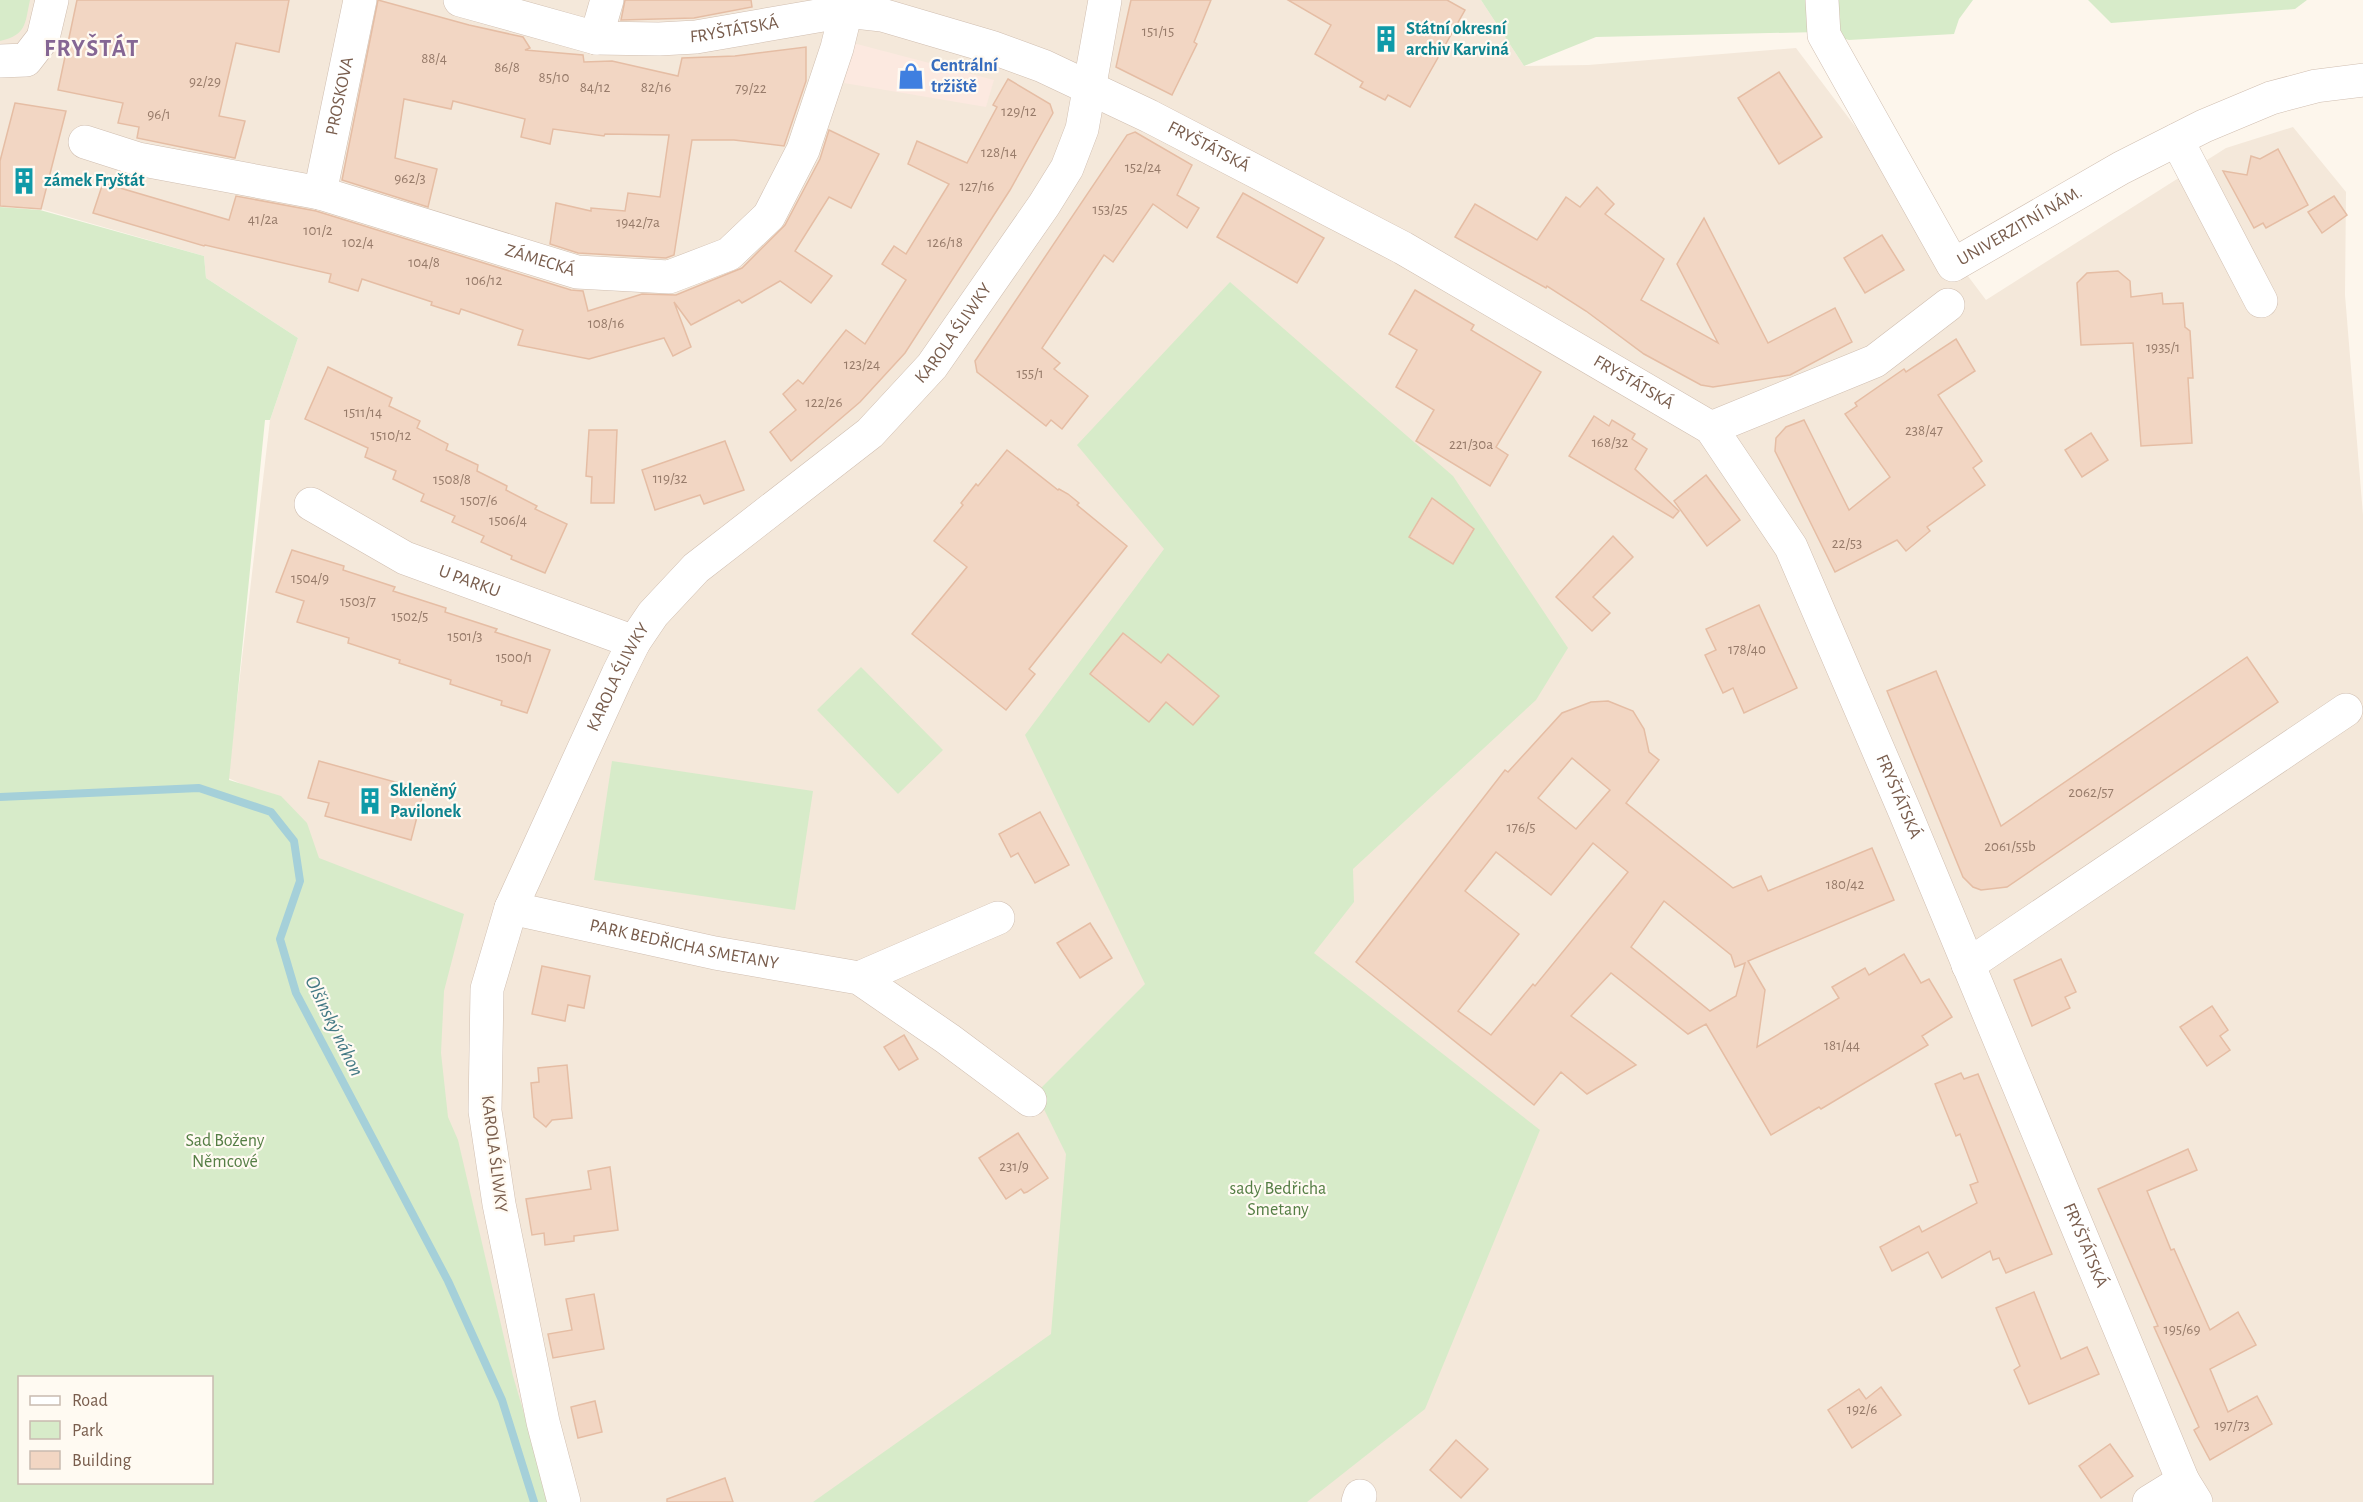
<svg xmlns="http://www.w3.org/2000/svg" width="2363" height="1502" font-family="'Alegreya Sans',sans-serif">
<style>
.residential{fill:#f4e8da}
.commercial{fill:#fce9e0}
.green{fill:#d7ebc9;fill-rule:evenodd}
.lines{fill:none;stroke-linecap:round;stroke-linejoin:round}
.stream{stroke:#a5d0d9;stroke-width:8}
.building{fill:#f2d6c3;stroke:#e5bda4;stroke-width:1.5;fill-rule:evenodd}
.minor-casing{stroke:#d0beb0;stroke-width:34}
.minor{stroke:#fff;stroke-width:33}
.labels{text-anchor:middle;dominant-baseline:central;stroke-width:4.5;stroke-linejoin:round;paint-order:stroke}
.number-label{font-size:15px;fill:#977b6a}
.street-label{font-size:18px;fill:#795d4d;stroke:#fffaf2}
.culture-label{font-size:18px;font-weight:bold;fill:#0d838f;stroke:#fffaf2;text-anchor:start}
.shop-label{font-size:18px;font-weight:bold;fill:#366cbe;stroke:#fffaf2;text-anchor:start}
.park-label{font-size:18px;fill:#557e45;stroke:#fffaf2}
.water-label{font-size:20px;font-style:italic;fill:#437984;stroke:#fffaf2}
.district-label{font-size:24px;font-weight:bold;letter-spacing:1.5px;fill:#856694;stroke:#fffaf2}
</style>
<rect width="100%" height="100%" fill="#fdf6ec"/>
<path class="residential" d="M0 0H1481L1524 66 1588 65 1796 48 1986 300 2226 148 2293 127 2346 192 2345 295 2363 515V1502H545L281 801 228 778 270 420 298 338 206 278 204 256 41 209 0 206Z"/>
<path class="commercial" d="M853 43 994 80 986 107 844 83Z"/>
<g class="green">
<path d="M0 0H30C25 23 27 35 0 41Z"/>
<path d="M1481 0H1973L1959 19 1954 34 1849 40 1819 32 1596 37 1524 66Z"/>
<path d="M2088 0H2307L2295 9 2111 23Z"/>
<path d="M0 207 40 210 204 256 206 278 298 338 270 420H265L229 780 281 796 307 823 319 858 464 914 444 991 441 1053 448 1117 458 1140 513 1376 550 1502H0ZM20 1378H212V1482H20Z"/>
<path d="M1230 282 1453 476 1568 648 1536 700 1353 869 1354 902 1314 953 1540 1130 1425 1409 1307 1502H813L1051 1334 1066 1154 1036 1093 1145 984 1025 735 1164 549 1077 445Z"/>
<path d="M861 667 943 750 898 794 817 710Z"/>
<path d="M612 761 813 791 795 910 594 880Z"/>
</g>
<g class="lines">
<path class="stream" d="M0 797 199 788 271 812 294 841 300 881 280 939 296 993 448 1281 502 1400 534 1502"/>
</g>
<g class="building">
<path d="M77 0H289L279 52 236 43 219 116 245 121 235 158 137 138 139 127 118 123 123 103 58 90Z"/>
<path d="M378 0 469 25 523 37 530 48 525 50 583 55 584 62 612 61 678 76 682 58 735 56 806 47V81L784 146 734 140H692L674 255 666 258 578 253 550 244 556 203 591 211V208L625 211 628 193 660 197 669 135 605 134 604 136 553 129 550 144 521 137 525 119 453 101 451 109 404 99 395 158 437 169 428 207 342 180Z"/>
<path d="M625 0H751L752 7 694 18 621 20Z"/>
<path d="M1131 0H1211L1194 42 1197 44 1172 95 1116 67Z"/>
<path d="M1288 0H1447L1465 10 1410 107 1388 95 1385 100 1360 87 1363 82 1315 54 1331 25Z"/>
<path d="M1779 72 1822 137 1779 164 1738 98Z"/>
<path d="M1008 79 1050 104 1053 113 1010 190 905 353 860 402 791 461 770 432 796 410 783 394 798 380 803 384 846 330 865 344 906 280 882 264 894 246 906 254 949 184 908 164 917 141 967 163 997 107 993 105Z"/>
<path d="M15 103 66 111 41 209 0 206V161Z"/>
<path d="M829 130 879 154 851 208 829 197 795 251 832 276 811 303 780 281 742 303 739 300 691 325 674 302 691 347 673 356 664 338 589 359 518 345 523 330 461 309 459 314 431 305 432 302 362 279 358 291 329 282 331 274 205 245 204 246 93 213 103 183 229 220 236 196 316 211 571 290 583 291 588 311 642 294 676 295 742 268 785 225 820 159Z"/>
<path d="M1135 132 1192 165 1177 195 1199 208 1187 228 1153 204 1113 262 1104 255 1042 348 1060 363 1054 369 1088 396 1062 429 1051 420 1046 426 977 372 975 361 1127 135Z"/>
<path d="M2278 149 2308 205 2266 228 2263 223 2254 228 2223 171 2247 175 2251 156 2260 159Z"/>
<path d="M1597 187 1614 204 1605 214 1664 259 1641 300 1718 343 1677 264 1704 218 1768 343 1835 308 1852 342 1790 375 1713 387 1701 385 1644 354 1586 311 1547 286 1546 288 1455 237 1475 204 1537 240 1566 197 1580 207Z"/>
<path d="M1243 193 1324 238 1297 283 1217 237Z"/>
<path d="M2334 196 2347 215 2322 233 2308 212Z"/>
<path d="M1882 235 1904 270 1865 293 1844 258Z"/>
<path d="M2118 271 2130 281 2131 297 2162 293 2163 304 2183 303 2185 327 2190 331 2193 378H2188L2192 443 2141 446 2133 343 2081 345 2077 283 2087 273Z"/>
<path d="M1415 290 1474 325 1471 330 1541 372 1496 447 1508 455 1490 486 1416 441 1434 410 1396 387 1417 350 1389 334Z"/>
<path d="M1956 339 1975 371 1938 395 1982 461 1973 468 1985 485 1927 527 1930 531 1906 551 1897 540 1835 572 1775 451 1776 438 1786 427 1804 420 1849 510 1890 477 1845 414 1857 406 1855 403 1904 369 1906 372Z"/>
<path d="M328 367 392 398 389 406 420 421 417 428 448 444 446 450 478 465 477 471 507 486 506 490 537 506 535 509 567 524 545 573 511 559 512 556 481 542 484 536 452 522 455 516 421 501 424 494 393 479 396 471 365 457 368 448 305 419Z"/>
<path d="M1594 416 1609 426 1612 420 1635 434 1632 439 1647 449 1635 469 1679 511 1673 518 1569 456Z"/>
<path d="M589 430H617L614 503H591L592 477 586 476Z"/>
<path d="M2091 433 2108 460 2082 477 2065 450Z"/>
<path d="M725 441 744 490 704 504 700 495 655 510 642 470Z"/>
<path d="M1007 450 1058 490 1059 489 1068 494 1079 503 1077 505 1127 546 1029 669 1035 674 1006 710 912 634 967 567 934 541 963 505 961 503 976 484 978 486Z"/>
<path d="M1706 475 1740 520 1707 546 1674 501Z"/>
<path d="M1432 498 1474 529 1453 564 1409 537Z"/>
<path d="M1613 536 1633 557 1593 597 1610 613 1592 631 1556 597Z"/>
<path d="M292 550 344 566 343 570 395 587 393 591 446 608 445 612 497 629 495 632 550 650 527 713 501 705 502 701 450 684 451 680 399 663 400 660 348 643 349 638 297 622 304 601 276 592Z"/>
<path d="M1759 605 1797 688 1744 713 1733 688 1723 693 1705 655 1716 650 1706 629Z"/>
<path d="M1123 633 1161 663 1168 654 1219 696 1193 725 1166 702 1149 722 1090 674Z"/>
<path d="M2247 657 2278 702 2007 887 1981 890 1973 887 1963 877 1887 691 1936 671 2001 826Z"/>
<path d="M1608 701 1633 711 1644 729 1649 752 1659 760 1626 803 1733 888 1761 876 1768 891 1872 848 1894 900 1748 961 1765 990 1757 1047 1839 998 1832 987 1865 968 1869 975 1904 954 1921 983 1929 979 1952 1017 1922 1036 1928 1045 1821 1109 1819 1107 1771 1135 1706 1024 1688 1034 1611 973 1571 1016 1636 1065 1587 1094 1561 1072 1534 1105 1356 962 1505 770 1508 772 1562 713 1591 702ZM1572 758 1610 790 1576 829 1538 798ZM1593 843 1628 872 1535 986 1533 984 1491 1035 1458 1011 1519 934 1465 891 1496 852 1551 895ZM1664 901 1731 955 1735 967 1745 963 1736 996 1710 1011 1631 947Z"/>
<path d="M319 761 424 790 411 840 325 816 329 803 308 798Z"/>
<path d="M1040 812 1069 865 1035 883 1018 853 1011 857 999 834Z"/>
<path d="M1090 923 1112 958 1080 978 1057 943Z"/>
<path d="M2061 959 2076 992 2065 997 2070 1008 2032 1026 2014 980Z"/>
<path d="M542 966 590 976 584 1008 568 1005 565 1021 532 1014Z"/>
<path d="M2212 1006 2228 1030 2220 1036 2230 1050 2207 1066 2180 1027Z"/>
<path d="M904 1035 918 1059 899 1070 884 1047Z"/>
<path d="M567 1065 572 1118 552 1120 546 1127 534 1117 531 1083 539 1082 538 1068Z"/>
<path d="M1961 1073 1964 1079 1978 1074 2052 1254 2006 1273 1999 1258 1993 1260 1990 1251 1942 1278 1928 1252 1892 1271 1880 1247 1919 1226 1922 1232 1977 1203 1970 1185 1978 1182 1960 1134 1956 1136 1935 1084Z"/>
<path d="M1018 1133 1048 1178 1027 1192 1024 1193 1021 1189 1006 1199 979 1158Z"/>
<path d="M2188 1149 2197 1170 2147 1191 2171 1250 2174 1249 2210 1330 2238 1312 2256 1345 2210 1369 2228 1412 2257 1396 2272 1424 2210 1460 2194 1430 2199 1427 2154 1327 2158 1326 2098 1189Z"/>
<path d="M610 1167 618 1230 574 1236V1241L545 1245 544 1233 532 1235 526 1199 591 1189 588 1171Z"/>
<path d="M2034 1292 2061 1359 2087 1347 2099 1374 2029 1404 2014 1370 2020 1366 1996 1308Z"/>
<path d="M594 1294 604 1349 553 1358 548 1334 572 1330 566 1299Z"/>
<path d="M1881 1387 1901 1415 1852 1448 1828 1410 1859 1389 1866 1399Z"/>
<path d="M595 1401 602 1432 578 1438 571 1407Z"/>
<path d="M1456 1440 1488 1469 1461 1498 1430 1470Z"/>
<path d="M2110 1444 2133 1476 2101 1498 2079 1466Z"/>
<path d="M725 1478 733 1502H667V1499Z"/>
</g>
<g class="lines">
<defs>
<g id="minor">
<path id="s1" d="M460 0 596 38 659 39 696 37 846 11 882 15 991 47 1043 66 1149 116 1403 248 1711 428 1791 547 1905 812 2183 1481 2196 1502"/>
<path id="s2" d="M1822 0 1824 35 1953 265 2121 168 2204 126 2271 98 2316 86 2363 80"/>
<path d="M596 38 607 0"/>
<path d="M0 61 26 60 43 38 52 0"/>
<path d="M2177 140 2261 301"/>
<path id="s3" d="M85 142 138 159 320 193 577 272 669 277 729 254 769 216 803 150 837 48 846 11 844 0"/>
<path id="s4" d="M320 193 360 0"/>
<path d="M1711 428 1875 361 1948 305"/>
<path id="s5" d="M311 504 405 558 634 642"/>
<path id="s6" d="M511 908 715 953 859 978 948 1039 1030 1100"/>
<path d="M1968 965 2346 710"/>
<path d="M859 978 998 918"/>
<path id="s7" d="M564 1502 543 1422 499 1204 485 1111 487 989 511 908 618 674 634 642 653 614 696 568 870 433 932 366 1044 205 1067 168 1082 129 1105 0"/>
<path d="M1358 1502 1360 1496"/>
<path d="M2149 1502 2183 1481"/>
</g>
</defs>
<use href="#minor" class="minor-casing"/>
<use href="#minor" class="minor"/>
</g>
<defs>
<symbol id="building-bare" viewBox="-9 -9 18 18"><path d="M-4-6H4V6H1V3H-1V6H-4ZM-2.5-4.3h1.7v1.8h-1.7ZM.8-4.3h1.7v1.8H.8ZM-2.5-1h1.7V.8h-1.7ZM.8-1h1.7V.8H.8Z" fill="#0f9aa8" stroke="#fffaf2" stroke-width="2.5" paint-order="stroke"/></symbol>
<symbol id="shop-bare" viewBox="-9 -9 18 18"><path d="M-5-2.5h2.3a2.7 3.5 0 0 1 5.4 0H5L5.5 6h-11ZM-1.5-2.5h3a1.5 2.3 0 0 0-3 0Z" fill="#3f7fe0" stroke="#fffaf2" stroke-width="2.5" paint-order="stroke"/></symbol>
</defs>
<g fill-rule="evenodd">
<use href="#building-bare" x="1367" y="20" width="38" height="38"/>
<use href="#shop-bare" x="892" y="57" width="38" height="38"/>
<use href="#building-bare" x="5" y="162" width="38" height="38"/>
<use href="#building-bare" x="351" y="782" width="38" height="38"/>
</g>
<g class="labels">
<g class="number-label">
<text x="1158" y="31">151/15</text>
<text x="434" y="58">88/4</text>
<text x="507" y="67">86/8</text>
<text x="554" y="77">85/10</text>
<text x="205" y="81">92/29</text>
<text x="595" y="87">84/12</text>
<text x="656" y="87">82/16</text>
<text x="751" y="88">79/22</text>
<text x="1019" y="111">129/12</text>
<text x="159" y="114">96/1</text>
<text x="999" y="152">128/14</text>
<text x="1143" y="167">152/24</text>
<text x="410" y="178">962/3</text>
<text x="977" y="186">127/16</text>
<text x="1110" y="209">153/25</text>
<text x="263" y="219">41/2a</text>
<text x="638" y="222">1942/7a</text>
<text x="318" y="230">101/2</text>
<text x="358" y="242">102/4</text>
<text x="945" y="242">126/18</text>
<text x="424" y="262">104/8</text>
<text x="484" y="280">106/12</text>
<text x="606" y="323">108/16</text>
<text x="2163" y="347">1935/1</text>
<text x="862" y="364">123/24</text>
<text x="1030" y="373">155/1</text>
<text x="824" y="402">122/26</text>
<text x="363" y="412">1511/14</text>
<text x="1924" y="430">238/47</text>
<text x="391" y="435">1510/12</text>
<text x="1610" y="442">168/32</text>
<text x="1471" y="444">221/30a</text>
<text x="670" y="478">119/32</text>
<text x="452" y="479">1508/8</text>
<text x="479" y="500">1507/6</text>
<text x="508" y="520">1506/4</text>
<text x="1847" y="543">22/53</text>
<text x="310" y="578">1504/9</text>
<text x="358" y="601">1503/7</text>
<text x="410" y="616">1502/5</text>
<text x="465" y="636">1501/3</text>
<text x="1747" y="649">178/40</text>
<text x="514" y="657">1500/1</text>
<text x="2091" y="792">2062/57</text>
<text x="1521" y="827">176/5</text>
<text x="2010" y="846">2061/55b</text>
<text x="1845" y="884">180/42</text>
<text x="1842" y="1045">181/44</text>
<text x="1014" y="1166">231/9</text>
<text x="2182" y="1329">195/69</text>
<text x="1862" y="1409">192/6</text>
<text x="2232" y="1425">197/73</text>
</g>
<g class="street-label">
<text stroke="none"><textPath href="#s1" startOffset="280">FRYŠTÁTSKÁ</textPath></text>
<text stroke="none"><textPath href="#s4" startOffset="99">PROSKOVA</textPath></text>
<text stroke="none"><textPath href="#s1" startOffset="783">FRYŠTÁTSKÁ</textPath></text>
<text stroke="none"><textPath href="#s2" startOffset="376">UNIVERZITNÍ NÁM.</textPath></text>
<text stroke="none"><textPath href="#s3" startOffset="471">ZÁMECKÁ</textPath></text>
<text stroke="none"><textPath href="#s7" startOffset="1346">KAROLA ŚLIWKY</textPath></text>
<text stroke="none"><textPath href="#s1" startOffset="1269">FRYŠTÁTSKÁ</textPath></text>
<text stroke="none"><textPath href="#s5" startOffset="177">U PARKU</textPath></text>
<text stroke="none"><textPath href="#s7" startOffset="860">KAROLA ŚLIWKY</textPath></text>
<text stroke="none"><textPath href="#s1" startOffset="1774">FRYŠTÁTSKÁ</textPath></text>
<text stroke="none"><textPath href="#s6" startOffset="177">PARK BEDŘICHA SMETANY</textPath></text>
<text transform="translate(494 1154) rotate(83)">KAROLA ŚLIWKY</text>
<text stroke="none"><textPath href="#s1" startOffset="2260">FRYŠTÁTSKÁ</textPath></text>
</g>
<g class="culture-label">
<text x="1406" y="29">Státní okresní<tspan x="1406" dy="21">archiv Karviná</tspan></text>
<text x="44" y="181">zámek Fryštát</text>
<text x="390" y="791">Skleněný<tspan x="390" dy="21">Pavilonek</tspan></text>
</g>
<g class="shop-label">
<text x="931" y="66">Centrální<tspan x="931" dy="21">tržiště</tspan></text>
</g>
<g class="park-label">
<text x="225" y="1141">Sad Boženy<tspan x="225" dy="21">Němcové</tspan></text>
<text x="1278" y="1189">sady Bedřicha<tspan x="1278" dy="21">Smetany</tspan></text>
</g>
<g class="water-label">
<text transform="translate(334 1026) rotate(64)">Olšinský náhon</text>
</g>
<g class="district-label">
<text x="92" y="49">FRYŠTÁT</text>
</g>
</g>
<rect x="18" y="1376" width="195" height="108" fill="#fffaf2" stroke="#c9bbb0" stroke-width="1.5"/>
<rect x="30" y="1396" width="30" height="9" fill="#ffffff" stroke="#c9bbb0" stroke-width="1.5"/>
<text x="72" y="1406" font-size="18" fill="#795d4d">Road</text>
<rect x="30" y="1421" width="30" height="18" fill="#d7ebc9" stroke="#c9bbb0" stroke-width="1.5"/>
<text x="72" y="1436" font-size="18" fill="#795d4d">Park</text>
<rect x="30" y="1451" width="30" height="18" fill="#f2d6c3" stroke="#c9bbb0" stroke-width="1.5"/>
<text x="72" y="1466" font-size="18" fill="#795d4d">Building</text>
</svg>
